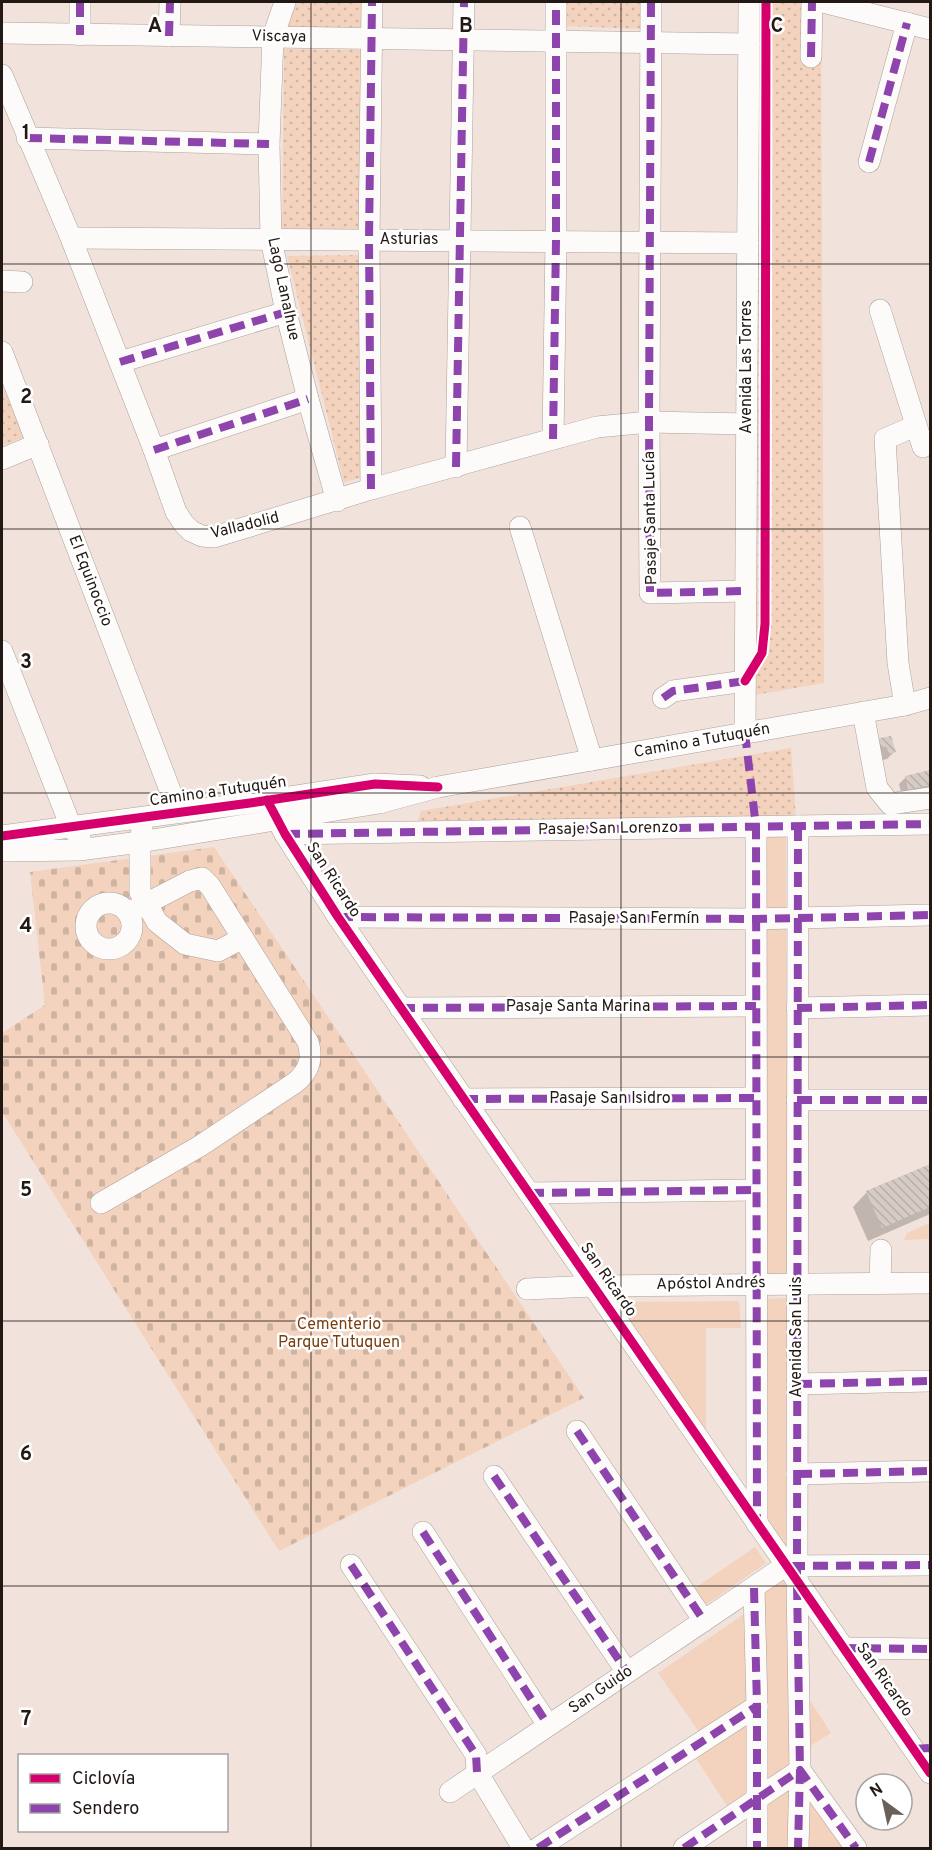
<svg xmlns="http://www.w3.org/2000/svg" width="932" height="1850" font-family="Overpass,sans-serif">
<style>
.grass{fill:#f3d2be}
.cemetery{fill:url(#cemetery-stones)}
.park{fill:url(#park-dots)}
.shadow{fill:#0003}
.building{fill:url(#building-back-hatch)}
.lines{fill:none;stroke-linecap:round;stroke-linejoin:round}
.minor-casing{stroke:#aca19b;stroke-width:22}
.minor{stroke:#fdfbfa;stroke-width:21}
.quiet{stroke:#8e44ad;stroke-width:8;stroke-dasharray:15 8;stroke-linecap:butt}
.cycleway-casing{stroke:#fff;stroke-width:13}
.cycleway{stroke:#d6006c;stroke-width:9}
.grid{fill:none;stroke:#221914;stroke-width:1.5;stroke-opacity:0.55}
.labels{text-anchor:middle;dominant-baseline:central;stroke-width:5;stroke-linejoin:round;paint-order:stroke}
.street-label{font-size:16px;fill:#221914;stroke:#fff}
.park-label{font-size:16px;fill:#7b3e0c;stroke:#fff}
.grid-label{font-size:20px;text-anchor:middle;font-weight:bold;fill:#221914;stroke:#fff;stroke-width:5;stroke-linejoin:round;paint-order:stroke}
</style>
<defs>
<pattern id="cemetery-stones" width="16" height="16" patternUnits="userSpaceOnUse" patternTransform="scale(1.5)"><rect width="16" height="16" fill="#f3d2be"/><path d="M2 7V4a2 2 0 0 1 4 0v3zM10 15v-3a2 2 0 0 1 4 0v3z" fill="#d0b4a2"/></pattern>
<pattern id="park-dots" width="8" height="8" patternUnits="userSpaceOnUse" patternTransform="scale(1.5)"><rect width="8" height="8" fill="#f3d2be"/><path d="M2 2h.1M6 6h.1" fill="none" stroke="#d0b4a2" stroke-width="1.8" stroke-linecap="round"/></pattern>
<pattern id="building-back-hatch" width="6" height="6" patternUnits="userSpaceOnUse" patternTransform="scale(1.5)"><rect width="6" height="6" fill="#d6ccc5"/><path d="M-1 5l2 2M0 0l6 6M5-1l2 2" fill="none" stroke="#b7afa8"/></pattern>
</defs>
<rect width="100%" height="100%" fill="#f1e3db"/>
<g class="grass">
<rect x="759" y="836" width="27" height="75"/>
<path d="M763 924H786L788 1278 761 1277Z"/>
<path d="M930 1223V1239L904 1240 907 1233Z"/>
<path d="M789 1298V1554L759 1516 760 1299Z"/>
<path d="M739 1301 741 1328H706V1432L611 1302Z"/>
<path d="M755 1547 766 1563 701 1608 691 1591Z"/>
<path d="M782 1578 789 1591 792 1770 765 1787 763 1592Z"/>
<path d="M747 1612 750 1700 699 1732 658 1673Z"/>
<path d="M805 1693 831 1733 805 1749Z"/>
<path d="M751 1720 747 1797 729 1809 695 1757Z"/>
<path d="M805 1783 851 1848H804Z"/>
<path d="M791 1784 790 1848H764V1801Z"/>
</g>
<path class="cemetery" d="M214 847 584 1398 279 1551 2 1112V1033L45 1005 30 872Z"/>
<g class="park">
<path d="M292 2H367L366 45 277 43Z"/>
<path d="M565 2H642L643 29 565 26Z"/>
<path d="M758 2H803L821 32 824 683 754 695Z"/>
<path d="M284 49 362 50 360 232 282 234Z"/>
<path d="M359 255 365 477 344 482 287 256Z"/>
<path d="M2 385 24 437 2 446Z"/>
<path d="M791 748 796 819 417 823 421 811Z"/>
</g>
<g class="shadow">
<path d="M890 738 894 752 887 759 882 760 864 756Z"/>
<path d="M930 772V789L902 796 899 784 906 777Z"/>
<path d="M930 1165V1214L868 1241 853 1207 867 1192Z"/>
</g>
<g class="building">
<path d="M891 736 896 752 888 754 887 747 871 750 869 740Z"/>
<path d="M930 770V785L908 790 905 776Z"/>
<path d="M930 1164V1207L882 1228 866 1191Z"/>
</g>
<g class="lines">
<defs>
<g id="minor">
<path d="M80 2V35"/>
<path d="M285 2 273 37 269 144 271 239 286 312 308 399 337 501"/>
<path d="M651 2 649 422 650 593 746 591"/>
<path d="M823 2 930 29"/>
<path d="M2 33 749 44"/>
<path d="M169 36 170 2"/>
<path d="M811 57 812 2"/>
<path d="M2 75 71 238 154 450 176 512 184 524 191 531 202 536 214 537 371 489 597 427 649 422 747 424"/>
<path d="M27 138 269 144"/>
<path d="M869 162 907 23"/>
<path d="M71 238 748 243"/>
<path d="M2 281 22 282"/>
<path d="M880 310 923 447"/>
<path d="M2 352 173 798 175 812"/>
<path d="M120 362 286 312"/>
<path d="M553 439 556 241V2"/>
<path d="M154 450 308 399"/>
<path d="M2 459 38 444"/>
<path d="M456 467 464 2"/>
<path d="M371 489 369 240 372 2"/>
<path d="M520 527 592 760"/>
<path d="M2 651 71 827 80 837"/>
<path d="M663 698 673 691 745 681"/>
<path d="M905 705 898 663 885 439 915 426"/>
<path d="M863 712 877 788 890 804 930 798"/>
<path d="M745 733 749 2"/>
<path d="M267 800 285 834 338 917 930 1773"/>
<path d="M798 826 797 1582 800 1770 798 1848"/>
<path d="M756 827 757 1524"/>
<path d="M142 829 140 842V892L157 922 185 944 218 951 243 938"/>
<path d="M285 834 930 824"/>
<path d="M2 836 250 803 375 784 420 786"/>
<path d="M2 851 79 850 140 842 379 803 438 787 905 705 930 698"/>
<circle cx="109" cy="926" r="23"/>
<path d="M338 917 756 919 930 915"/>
<path d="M400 1008 756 1006"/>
<path d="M797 1008 930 1005"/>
<path d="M463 1099 756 1098"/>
<path d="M797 1100H930"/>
<path d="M529 1193 756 1190"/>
<path d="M101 1203 200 1146 296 1082C309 1071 313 1058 308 1042L210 886 202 878 190 881 128 913"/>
<path d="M880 1283 881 1250"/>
<path d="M527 1289 593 1286 930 1283"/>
<path d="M797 1384 930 1381"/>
<path d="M577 1431 704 1621"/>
<path d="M797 1474 930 1471"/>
<path d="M494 1476 627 1672"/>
<path d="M423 1532 548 1725"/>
<path d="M351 1565 476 1755 477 1772 523 1848"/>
<path d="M754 1588 757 1706V1848"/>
<path d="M843 1648 930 1649"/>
<path d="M450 1792 785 1566 930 1565"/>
<path d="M538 1848 757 1706"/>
<path d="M684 1848 800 1770 856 1848"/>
</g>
</defs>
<use href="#minor" class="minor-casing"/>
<use href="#minor" class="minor"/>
<g class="quiet">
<path d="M80 2V35"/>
<path d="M651 2 649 422 650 593 746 591"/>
<path d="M169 36 170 2"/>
<path d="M811 57 812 2"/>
<path d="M27 138 269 144"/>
<path d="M869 162 907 23"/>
<path d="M120 362 286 312"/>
<path d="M553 439 556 241V2"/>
<path d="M154 450 308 399"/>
<path d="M456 467 464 2"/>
<path d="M371 489 369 240 372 2"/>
<path d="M663 698 673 691 745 681"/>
<path d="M745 733 756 827 757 1521"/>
<path d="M798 826 797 1582 800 1770 798 1848"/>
<path d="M285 834 930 824"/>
<path d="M338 917 756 919 930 915"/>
<path d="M400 1008 756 1006"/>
<path d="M797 1008 930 1005"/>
<path d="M463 1099 756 1098"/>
<path d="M797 1100H930"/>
<path d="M529 1193 756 1190"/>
<path d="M797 1384 930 1381"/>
<path d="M577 1431 704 1621"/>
<path d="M797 1474 930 1471"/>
<path d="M494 1476 627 1672"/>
<path d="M423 1532 548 1725"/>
<path d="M351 1565 476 1755 477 1772"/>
<path d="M790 1566 930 1565"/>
<path d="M754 1588 757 1706V1848"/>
<path d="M843 1648 930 1649"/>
<path d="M914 1749 930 1748"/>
<path d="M538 1848 757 1706"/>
<path d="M684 1848 800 1770 856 1848"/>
</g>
<defs>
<g id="cycleway">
<path d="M745 681 762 653 765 624 766 2"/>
<path d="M267 800 285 834 338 917 930 1773"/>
<path d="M2 836 250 803 375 784 438 787"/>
</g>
</defs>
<use href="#cycleway" class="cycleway-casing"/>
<use href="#cycleway" class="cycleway"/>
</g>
<path class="grid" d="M311 2V1848M621 2V1848M2 264H930M2 529H930M2 793H930M2 1057H930M2 1321H930M2 1586H930"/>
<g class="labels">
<g class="street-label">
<text transform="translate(279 37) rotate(1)">Viscaya</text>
<text x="409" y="240">Asturias</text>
<text transform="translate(283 289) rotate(78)">Lago Lanalhue</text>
<text transform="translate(747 367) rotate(-90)">Avenida Las Torres</text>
<text transform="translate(651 518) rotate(-91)">Pasaje Santa Lucía</text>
<text transform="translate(245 526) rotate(-14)">Valladolid</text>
<text transform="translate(90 581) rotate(69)">El Equinoccio</text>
<text transform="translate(702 741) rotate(-10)">Camino a Tutuquén</text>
<text transform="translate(218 792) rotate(-8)">Camino a Tutuquén</text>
<text transform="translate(608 829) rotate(-1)">Pasaje San Lorenzo</text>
<text transform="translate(333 880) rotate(57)">San Ricardo</text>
<text x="634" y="919">Pasaje San Fermín</text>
<text x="578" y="1007">Pasaje Santa Marina</text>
<text x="610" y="1099">Pasaje San Isidro</text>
<text transform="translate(608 1280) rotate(55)">San Ricardo</text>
<text transform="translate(711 1284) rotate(-1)">Apóstol Andrés</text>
<text transform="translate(797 1337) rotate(-90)">Avenida San Luis</text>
<text transform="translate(884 1680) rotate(55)">San Ricardo</text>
<text transform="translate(601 1690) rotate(-34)">San Guido</text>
</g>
<g class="park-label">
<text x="339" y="1325">Cementerio<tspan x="339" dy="18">Parque Tutuquen</tspan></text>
</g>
</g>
<g class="grid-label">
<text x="155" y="32">A</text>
<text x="466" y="32">B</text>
<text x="777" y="32">C</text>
<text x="26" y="139">1</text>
<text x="26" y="403">2</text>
<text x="26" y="668">3</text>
<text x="26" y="932">4</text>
<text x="26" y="1196">5</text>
<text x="26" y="1460">6</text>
<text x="26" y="1725">7</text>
</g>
<rect width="932" height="1850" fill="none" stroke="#221914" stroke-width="6"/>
<rect x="18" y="1754" width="210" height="78" fill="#ffffff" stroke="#a7a3a1" stroke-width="1.5"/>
<rect x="30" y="1774" width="30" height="9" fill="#d6006c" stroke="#a7a3a1" stroke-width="1.5"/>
<text x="72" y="1784" font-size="18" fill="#221914">Ciclovía</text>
<rect x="30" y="1804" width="30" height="9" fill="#8e44ad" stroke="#a7a3a1" stroke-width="1.5"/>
<text x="72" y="1814" font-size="18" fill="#221914">Sendero</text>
<g transform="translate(884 1802) rotate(327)"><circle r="28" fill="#ffffff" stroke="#a7a3a1" stroke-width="1.5"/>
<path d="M0-4.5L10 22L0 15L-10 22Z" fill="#6a605a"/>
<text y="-9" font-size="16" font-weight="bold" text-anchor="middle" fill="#221914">N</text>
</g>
</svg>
